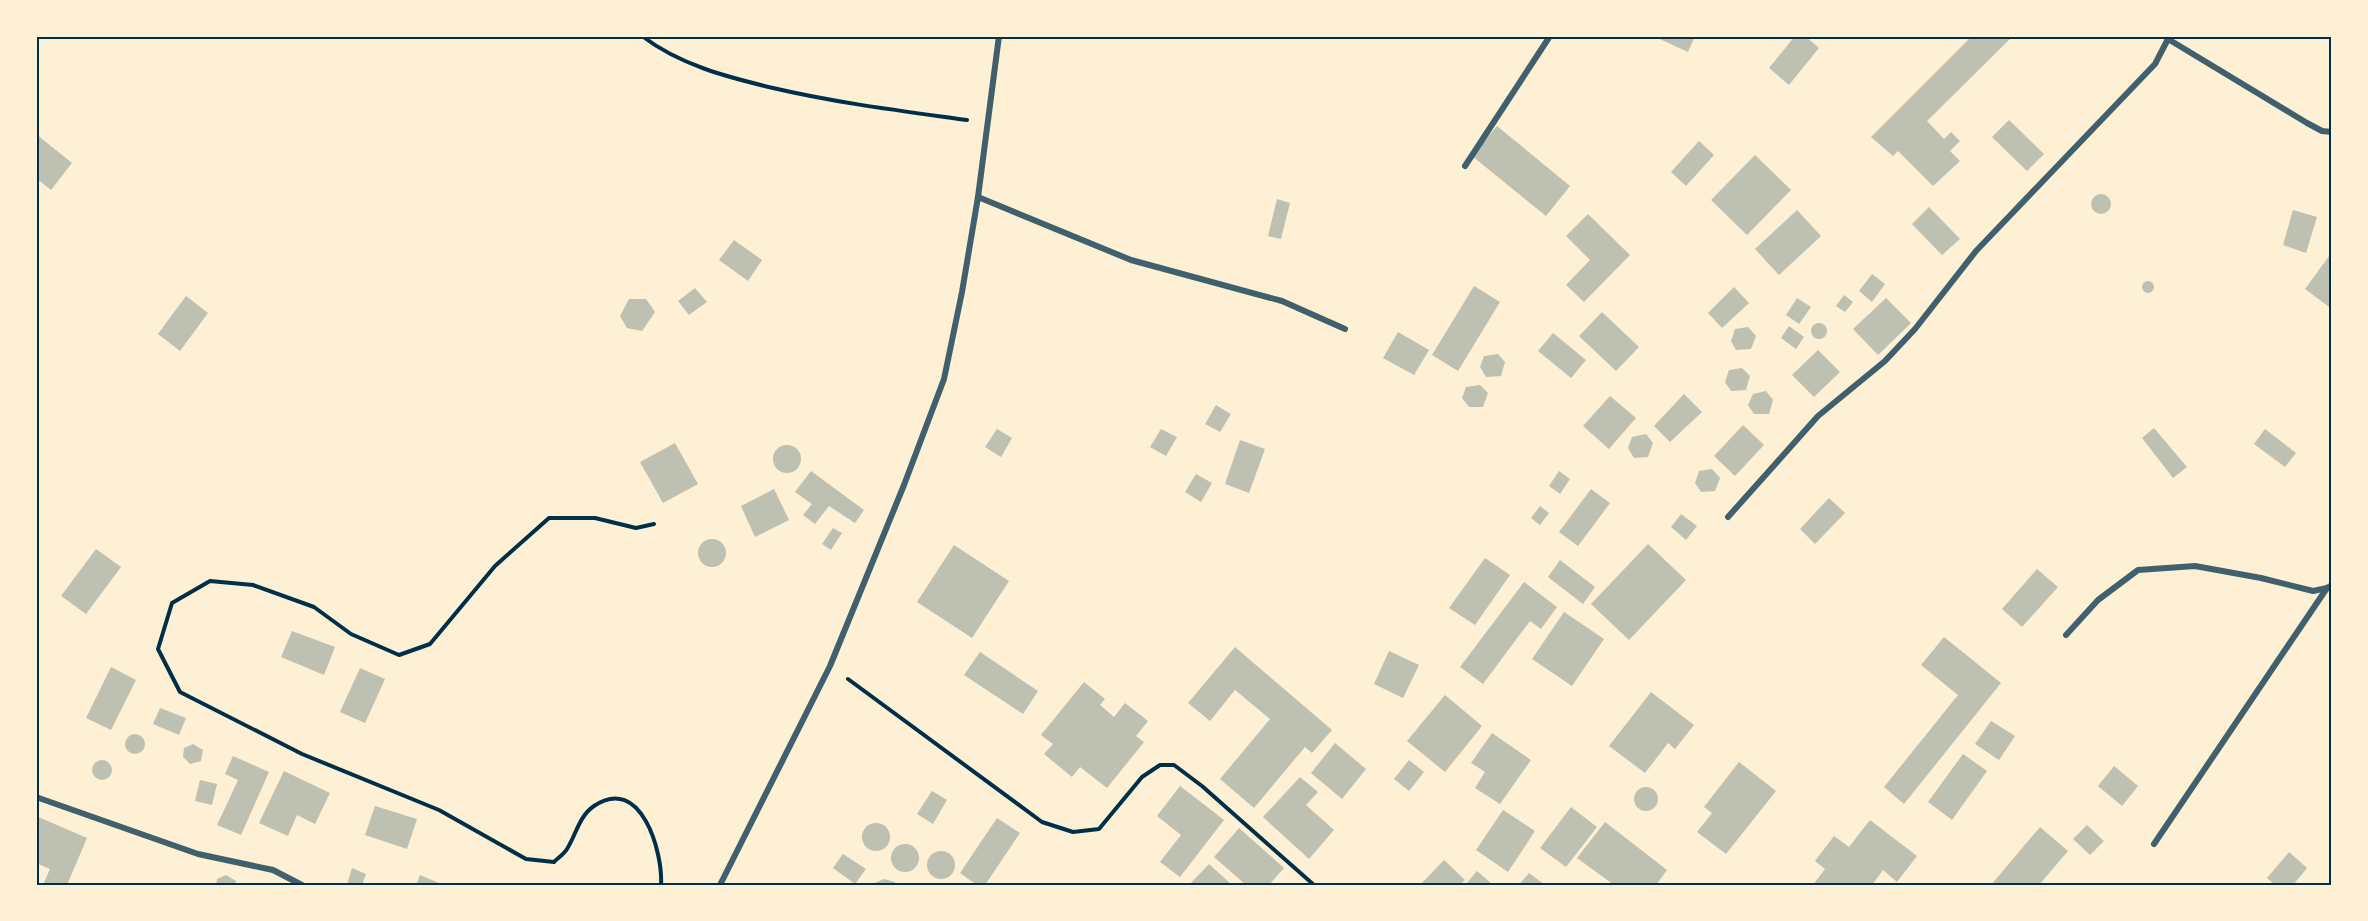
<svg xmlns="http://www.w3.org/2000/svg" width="2368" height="921" font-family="'Exo 2',sans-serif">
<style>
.building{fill:#bec0b2}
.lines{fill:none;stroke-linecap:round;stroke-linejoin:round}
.path{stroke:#003049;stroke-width:4}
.minor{stroke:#3f606c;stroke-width:6}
.neatline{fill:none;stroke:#003049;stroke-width:2}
</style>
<rect width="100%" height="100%" fill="#fdf0d5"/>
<g class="building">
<path d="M1653 36H1695L1688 52Z"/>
<path d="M1795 36H1805L1819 48 1789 85 1769 68Z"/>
<path d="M1972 36H2013L1927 121 1944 139 1951 132 1960 141 1950 151 1960 161 1933 186 1898 151 1893 156 1871 137Z"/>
<path d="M2009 120 2044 154 2027 171 1992 137Z"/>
<path d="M1497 126 1570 186 1546 216 1472 156Z"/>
<path d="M36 134 72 163 51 190 36 178Z"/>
<path d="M1699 141 1714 155 1686 186 1671 172Z"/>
<path d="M1755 155 1791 190 1747 235 1711 200Z"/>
<circle cx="2101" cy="204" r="10"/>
<path d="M1277 199 1290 203 1281 239 1268 236Z"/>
<path d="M1929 207 1960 239 1942 255 1912 224Z"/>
<path d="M1797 210 1821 236 1779 275 1755 249Z"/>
<path d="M2293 210 2317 217 2306 253 2283 245Z"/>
<path d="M1588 214 1630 255 1584 302 1566 285 1590 260 1566 236Z"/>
<path d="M734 240 762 260 748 281 719 260Z"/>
<path d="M2332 252V309L2305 289Z"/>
<path d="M1872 274 1885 284 1872 302 1859 291Z"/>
<circle cx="2148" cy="287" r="6"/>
<path d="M1474 286 1500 302 1458 371 1432 355Z"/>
<path d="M1734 287 1749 303 1722 328 1708 313Z"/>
<path d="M695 288 707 302 689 315 678 301Z"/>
<path d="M1844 295 1853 302 1845 312 1836 306Z"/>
<path d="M186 296 208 313 180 351 158 334Z"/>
<path d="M1797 298 1811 307 1799 324 1786 315Z"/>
<path d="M1886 298 1911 323 1878 355 1853 329Z"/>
<path d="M629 299H646L655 312 642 331 627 328 620 316Z"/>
<path d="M1602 312 1639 347 1616 371 1579 336Z"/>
<circle cx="1819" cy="331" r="8"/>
<path d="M1789 326 1804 337 1796 349 1781 338Z"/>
<path d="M1748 327 1756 336 1751 349 1736 350 1731 341 1735 329Z"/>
<path d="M1398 332 1429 350 1414 375 1383 358Z"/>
<path d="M1553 333 1586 360 1571 378 1538 351Z"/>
<path d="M1818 350 1840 372 1814 397 1792 375Z"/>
<path d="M1498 354 1505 362 1501 376 1486 377 1480 367 1484 356Z"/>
<path d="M1742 368 1750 376 1746 390 1731 391 1725 382 1729 370Z"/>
<path d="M1480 385 1488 393 1483 407H1469L1462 398 1466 387Z"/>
<path d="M1766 391 1773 400 1769 414H1754L1748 405 1753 394Z"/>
<path d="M1684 394 1702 412 1670 442 1654 426Z"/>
<path d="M1610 396 1636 418 1609 449 1583 426Z"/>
<path d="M1216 405 1231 414 1220 432 1205 424Z"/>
<path d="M1743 425 1764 445 1735 476 1714 456Z"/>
<path d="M2154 428 2187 467 2173 478 2142 438Z"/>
<path d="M997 429 1012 438 1001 457 985 447Z"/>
<path d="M1161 429 1177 437 1166 456 1150 447Z"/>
<path d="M2265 429 2296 453 2285 467 2254 444Z"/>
<path d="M1646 434 1653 443 1648 457 1634 458 1628 448 1632 437Z"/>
<path d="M1240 440 1265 449 1249 493 1225 484Z"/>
<path d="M675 443 698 484 663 503 640 462Z"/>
<circle cx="787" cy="459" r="14"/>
<path d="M1712 469 1720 478 1715 491 1701 492 1695 483 1699 471Z"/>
<path d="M811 471 864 510 855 523 829 506 815 524 803 515 812 504 795 492Z"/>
<path d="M1559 471 1570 479 1560 494 1549 486Z"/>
<path d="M1196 474 1212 483 1201 502 1185 492Z"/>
<path d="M774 489 789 520 755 537 741 506Z"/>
<path d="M1591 489 1610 503 1578 546 1559 532Z"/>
<path d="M1829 498 1845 513 1815 544 1800 529Z"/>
<path d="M1540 506 1549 513 1540 525 1531 518Z"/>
<path d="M1681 514 1697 526 1686 540 1671 527Z"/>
<path d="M833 528 842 533 831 550 822 544Z"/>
<circle cx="712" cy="553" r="14"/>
<path d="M1648 544 1686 580 1629 640 1591 604Z"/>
<path d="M954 545 1009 581 972 638 917 602Z"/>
<path d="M96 549 121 567 86 614 61 596Z"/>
<path d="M1485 558 1510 575 1475 625 1449 608Z"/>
<path d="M1560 560 1595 587 1583 604 1548 577Z"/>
<path d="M2037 569 2058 587 2022 627 2002 609Z"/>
<path d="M1524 582 1557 607 1541 629 1530 621 1483 684 1460 667Z"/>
<path d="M1564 612 1604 639 1572 686 1532 659Z"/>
<path d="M292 631 335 647 324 675 281 657Z"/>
<path d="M1944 637 2001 683 1904 804 1884 787 1958 695 1921 665Z"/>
<path d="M1235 647 1332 730 1312 753 1305 747 1254 808 1220 779 1270 719 1235 690 1210 721 1188 703Z"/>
<path d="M1389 651 1419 665 1403 698 1374 684Z"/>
<path d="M980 652 1038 691 1023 714 964 675Z"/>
<path d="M111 667 136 680 111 730 86 718Z"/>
<path d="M360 668 385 679 365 723 340 712Z"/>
<path d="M1084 682 1105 699 1100 705 1114 717 1125 703 1148 721 1136 736 1144 742 1107 788 1080 767 1072 777 1044 754 1053 744 1041 735Z"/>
<path d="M1651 692 1694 725 1675 749 1668 743 1645 773 1609 746Z"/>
<path d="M1445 695 1482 726 1445 772 1407 741Z"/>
<path d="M160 708 186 718 179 735 153 724Z"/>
<path d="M1991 721 2015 736 1999 760 1975 744Z"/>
<path d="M1492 733 1531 760 1500 804 1475 788 1485 772 1471 763Z"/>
<circle cx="135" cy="744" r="10"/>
<path d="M1335 743 1366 769 1342 799 1311 773Z"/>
<path d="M193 744 203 750 201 761 190 764 183 757 184 748Z"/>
<path d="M1963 754 1987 771 1952 820 1928 802Z"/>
<path d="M233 756 269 772 241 835 217 825 238 780 225 774Z"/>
<path d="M1409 760 1424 772 1409 791 1394 779Z"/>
<circle cx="102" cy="770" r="10"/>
<path d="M1739 762 1776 791 1726 854 1697 832 1712 813 1704 807Z"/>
<path d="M2114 766 2138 786 2122 806 2098 786Z"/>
<path d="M284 771 330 793 315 824 297 815 288 836 259 823Z"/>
<path d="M1300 777 1318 792 1306 805 1334 830 1309 859 1263 817Z"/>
<path d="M200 780 217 784 212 805 195 801Z"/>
<path d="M1180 786 1224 820 1180 877 1160 862 1181 835 1157 816Z"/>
<circle cx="1646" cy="799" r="12"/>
<path d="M932 791 947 800 933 824 917 814Z"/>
<path d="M375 806 417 819 407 849 365 835Z"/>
<path d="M1571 807 1597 827 1566 867 1540 848Z"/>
<path d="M1503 810 1535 831 1508 872 1476 850Z"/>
<path d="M36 816 87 838 67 885H43L50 869 36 863Z"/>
<path d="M997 818 1020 833 985 885H977L960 873Z"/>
<path d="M1870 820 1917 856 1897 882 1883 870 1872 885H1813L1825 869 1815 861 1834 836 1849 847Z"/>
<path d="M1605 822 1667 870 1656 885H1614L1577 858Z"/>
<circle cx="876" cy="837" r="14"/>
<path d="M2087 825 2104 841 2090 855 2073 839Z"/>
<path d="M2040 827 2068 851 2039 885H1991Z"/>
<path d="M1239 828 1284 868 1269 885H1246L1214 857Z"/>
<circle cx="905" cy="858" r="14"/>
<circle cx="941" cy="865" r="14"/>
<path d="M2289 852 2307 868 2293 885H2275L2267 878Z"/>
<path d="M843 854 866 869 855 884 833 868Z"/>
<path d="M1444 860 1465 880 1460 885H1420Z"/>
<path d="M1209 864 1232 885H1189Z"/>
<path d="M352 868 366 874 362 885H347Z"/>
<path d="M1477 871 1493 885 1466 884Z"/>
<path d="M1529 873 1545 885H1519Z"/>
<path d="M226 875 236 881 235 885H216L217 879Z"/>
<path d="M420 875 439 883 438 885H416Z"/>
<path d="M884 879 895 882 896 885H870Z"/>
</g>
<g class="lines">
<g class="path">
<path d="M642 36C680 65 727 77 773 88 837 103 902 111 967 120"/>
<path d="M654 524 636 528 595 518H549L495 566 430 644 399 655 351 634 314 607 253 585 210 581 172 603 158 649 180 692 302 754 439 810 526 859 554 862C558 858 564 854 567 849 576 835 579 816 594 806 641 774 663 852 661 885"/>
<path d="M848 679 1042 822 1073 832 1099 829 1142 777 1160 765H1174L1202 786 1314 885"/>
</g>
<g class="minor">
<path d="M2168 39 2307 123 2322 131 2332 132"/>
<path d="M1465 166 1550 36"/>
<path d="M978 197 1131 260 1282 301 1345 329"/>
<path d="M1728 517 1818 416 1885 361 1915 329 1976 251 2155 64 2168 39 2165 36"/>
<path d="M2066 635 2098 600 2138 570 2195 566 2261 578 2313 591 2327 588 2332 585"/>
<path d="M36 797 198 854 273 870 302 885"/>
<path d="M2154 844 2327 588"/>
<path d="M720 885 830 666 904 485 944 379 962 292 978 197 999 36"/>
</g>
</g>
<rect width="2368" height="921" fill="none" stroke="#fdf0d5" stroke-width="75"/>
<rect x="38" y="38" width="2292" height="846" class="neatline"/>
</svg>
